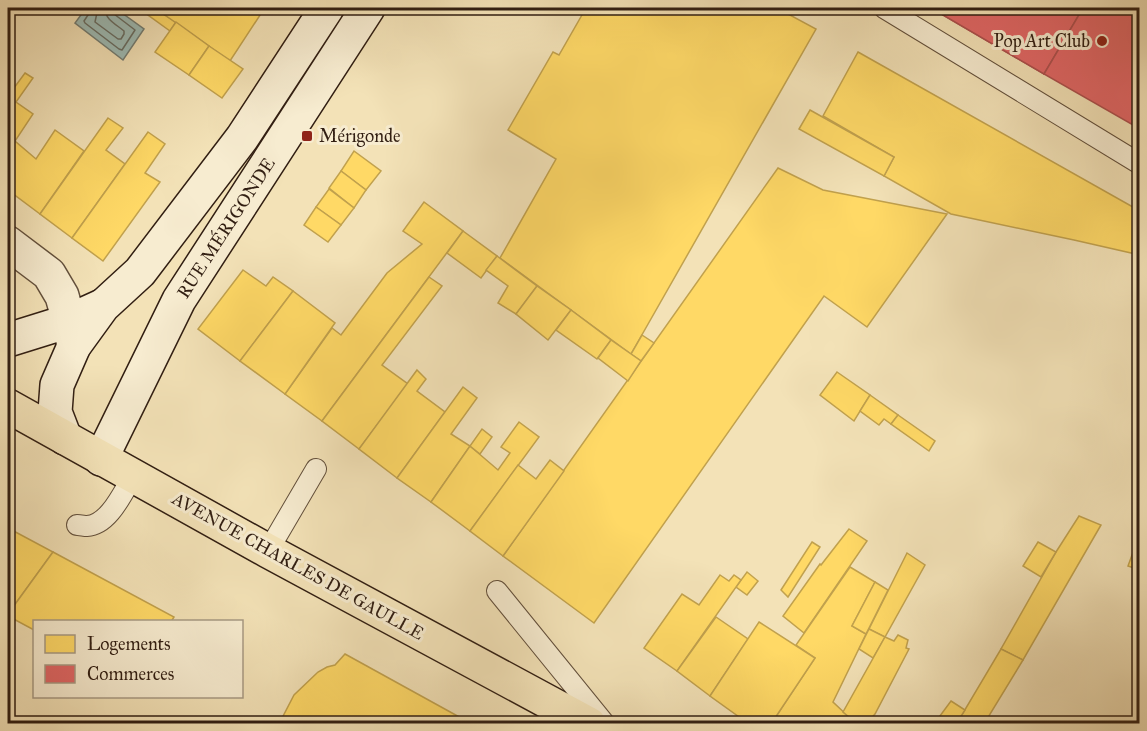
<svg xmlns="http://www.w3.org/2000/svg" width="1147" height="731" font-family="'IM FELL Great Primer',serif">
<style>
.water{fill:#9dbcb6;stroke:#727d74;stroke-width:1.5}
.homes{fill:#ffd966;stroke:#c1a14d;stroke-width:1.5}
.shops{fill:#e06666;stroke:#ac504d;stroke-width:1.5}
.lines{fill:none;stroke-linecap:round;stroke-linejoin:round}
.shore{stroke:#676d64;stroke-width:1.5}
.lane-casing{stroke:#624f3b;stroke-width:22}
.street-casing{stroke:#624f3b;stroke-width:36}
.secondary-casing{stroke:#311e12;stroke-width:36}
.primary-casing{stroke:#311e12;stroke-width:36}
.lane{stroke:#f7ecd0;stroke-width:20}
.street{stroke:#f7ecd0;stroke-width:33}
.secondary{stroke:#f7ecd0;stroke-width:33}
.primary{stroke:#f3e2b7;stroke-width:33}
.poi-dot{fill:#8f2418;stroke:#f7ecd0;stroke-width:2}
.labels{text-anchor:middle;dominant-baseline:central;stroke-width:6;stroke-linejoin:round;paint-order:stroke}
.poi-label{font-size:18px;fill:#311e12;stroke:#f7ecd0;text-anchor:end}
.street-label{font-size:18px;fill:#311e12;stroke:#f7ecd0}
</style>
<rect width="100%" height="100%" fill="#f3e2b7"/>
<filter id="stains"><feTurbulence type="fractalNoise" baseFrequency=".00333" numOctaves="4"/><feColorMatrix values="0 0 0 0 .2 0 0 0 0 .09 0 0 0 0 .02 0 0 0 .5 -.17"/></filter>
<radialGradient id="worn" r=".72"><stop offset=".6" stop-color="#630" stop-opacity="0"/><stop offset="1" stop-color="#630" stop-opacity=".3"/></radialGradient>
<path class="water" d="M86 8H115L144 29 123 60 75 23Z"/>
<g class="homes">
<path d="M154 8 176 22 170 31 148 15Z"/>
<path d="M155 8H262L264 9 230 61Z"/>
<path d="M586 8H777L816 29 631 354 500 258 556 159 508 130 553 52 559 55Z"/>
<path d="M176 22 209 46 189 75 155 52Z"/>
<path d="M209 46 243 69 222 98 189 75Z"/>
<path d="M858 52 1140 211V255L1074 240 951 214 884 176 894 157 823 116Z"/>
<path d="M25 73 33 78 16 102 33 114 15 141 36 159 55 130 84 151 40 214 8 190V96Z"/>
<path d="M810 110 894 157 884 176 799 129Z"/>
<path d="M108 118 123 128 106 150 125 164 72 238 40 214Z"/>
<path d="M148 132 165 144 145 173 160 182 103 261 72 238Z"/>
<path d="M354 151 381 171 366 190 341 171Z"/>
<path d="M778 168 823 190 947 214 867 327 824 296 594 623 503 556Z"/>
<path d="M341 171 366 190 354 208 329 188Z"/>
<path d="M329 189 354 208 341 225 316 207Z"/>
<path d="M424 202 463 231 322 421 285 394 332 328 341 335 387 273 422 244 403 231Z"/>
<path d="M316 207 341 225 328 242 304 225Z"/>
<path d="M463 231 497 256 481 278 447 253Z"/>
<path d="M497 256 537 286 516 314 498 303 508 286 486 270Z"/>
<path d="M243 270 266 286 273 277 293 291 240 361 198 329Z"/>
<path d="M429 277 442 286 382 365 408 384 359 449 322 421Z"/>
<path d="M537 286 571 310 548 340 516 314Z"/>
<path d="M293 291 335 323 285 394 240 361Z"/>
<path d="M571 310 611 340 597 359 556 330Z"/>
<path d="M642 335 654 343 641 361 631 354Z"/>
<path d="M611 340 641 361 628 381 598 358Z"/>
<path d="M417 370 426 379 417 391 445 412 397 478 359 449Z"/>
<path d="M837 372 870 395 854 421 820 395Z"/>
<path d="M463 387 477 398 451 434 470 446 431 502 397 478Z"/>
<path d="M870 395 898 415 891 424 884 419 879 425 860 411Z"/>
<path d="M898 415 935 441 929 451 891 424Z"/>
<path d="M519 422 539 437 470 531 431 502 470 446 498 470 510 453 501 447Z"/>
<path d="M482 429 492 437 480 454 470 446Z"/>
<path d="M550 460 564 471 503 556 470 531 518 465 536 479Z"/>
<path d="M1079 516 1101 525 1023 660 1001 649 1056 552Z"/>
<path d="M8 528 53 552 8 614Z"/>
<path d="M849 529 867 541 804 633 783 616 820 564 821 565Z"/>
<path d="M1140 533V570L1128 566Z"/>
<path d="M812 542 820 547 788 597 781 590Z"/>
<path d="M1038 542 1056 552 1041 577 1023 566Z"/>
<path d="M53 552 174 617 171 622H34V630L8 616V614Z"/>
<path d="M907 553 925 565 885 637 869 629Z"/>
<path d="M850 567 875 582 852 626 866 634 833 702 850 718 846 724H771L815 658 796 645Z"/>
<path d="M747 572 758 581 747 595 736 587Z"/>
<path d="M720 575 729 581 734 575 741 580 677 671 644 648 682 594 699 605Z"/>
<path d="M875 582 888 590 866 634 852 626Z"/>
<path d="M716 617 748 639 710 696 677 671Z"/>
<path d="M759 622 815 658 771 724H749L710 696Z"/>
<path d="M869 629 885 637 873 658 859 649Z"/>
<path d="M898 635 908 640 906 648 909 649 875 714 866 724H846L850 718 843 712 885 637 894 641Z"/>
<path d="M1001 649 1023 660 984 724H969L960 718Z"/>
<path d="M345 654 472 724H279L294 695 318 672 327 667 335 665Z"/>
<path d="M951 701 965 710 956 724H934Z"/>
</g>
<g class="shops">
<path d="M931 8H1083L1044 74Z"/>
<path d="M931 8H1083L1044 74Z"/>
<path d="M1083 8H1140V129L1044 74Z"/>
</g>
<g class="lines">
<g class="shore">
<path d="M91 8 90 12 84 21 85 23 119 49 122 50 135 30 114 14 112 8"/>
<path d="M98 8 95 22 118 39H121L124 34V31C116 24 105 20 105 8"/>
</g>
<defs>
<g id="lane">
<path d="M884 8 1140 164"/>
<path d="M77 525C81 525 84 526 87 526 109 525 123 492 133 476"/>
<path d="M268 551 316 469"/>
<path d="M497 591 605 724"/>
</g>
<path id="street" d="M8 243 49 274 62 296 69 321 74 346"/>
<g id="secondary">
<path d="M8 340 69 321 102 306"/>
<path d="M65 438 55 412 57 385 74 346 103 306 140 272 242 138 327 8"/>
<path d="M101 459 179 300 368 8"/>
</g>
<path id="primary" d="M8 406 268 551 589 724"/>
</defs>
<use href="#lane" class="lane-casing"/>
<use href="#street" class="street-casing"/>
<use href="#secondary" class="secondary-casing"/>
<use href="#primary" class="primary-casing"/>
<use href="#lane" class="lane"/>
<use href="#street" class="street"/>
<use href="#secondary" class="secondary"/>
<use href="#primary" class="primary"/>
</g>
<g class="poi-dot">
<circle cx="1102" cy="41" r="6"/>
<rect x="301" y="130" width="12" height="12" rx="3"/>
</g>
<g class="labels">
<g class="poi-label">
<text x="1090" y="41">Pop Art Club</text>
<text x="319" y="136" text-anchor="start">Mérigonde</text>
</g>
<g class="street-label">
<text transform="translate(226 228) rotate(-57)">RUE MÉRIGONDE</text>
<text transform="translate(298 566) rotate(29)">AVENUE CHARLES DE GAULLE</text>
</g>
</g>
<rect width="1147" height="731" fill="none" stroke="#f3e2b7" stroke-width="30"/>
<rect x="9" y="9" width="1129" height="713" fill="none" stroke="#311e12" stroke-width="3"/>
<rect x="15" y="15" width="1117" height="701" fill="none" stroke="#311e12" stroke-width="1.5"/>
<rect x="33" y="620" width="210" height="78" fill="#f7ecd0" stroke="#a89a84" stroke-width="1.5"/>
<rect x="45" y="635" width="30" height="18" fill="#ffd966" stroke="#a89a84" stroke-width="1.5"/>
<text x="87" y="650" font-size="18" fill="#311e12">Logements</text>
<rect x="45" y="665" width="30" height="18" fill="#e06666" stroke="#a89a84" stroke-width="1.5"/>
<text x="87" y="680" font-size="18" fill="#311e12">Commerces</text>
<rect width="100%" height="100%" filter="url(#stains)"/>
<rect width="100%" height="100%" fill="url(#worn)"/>
</svg>
